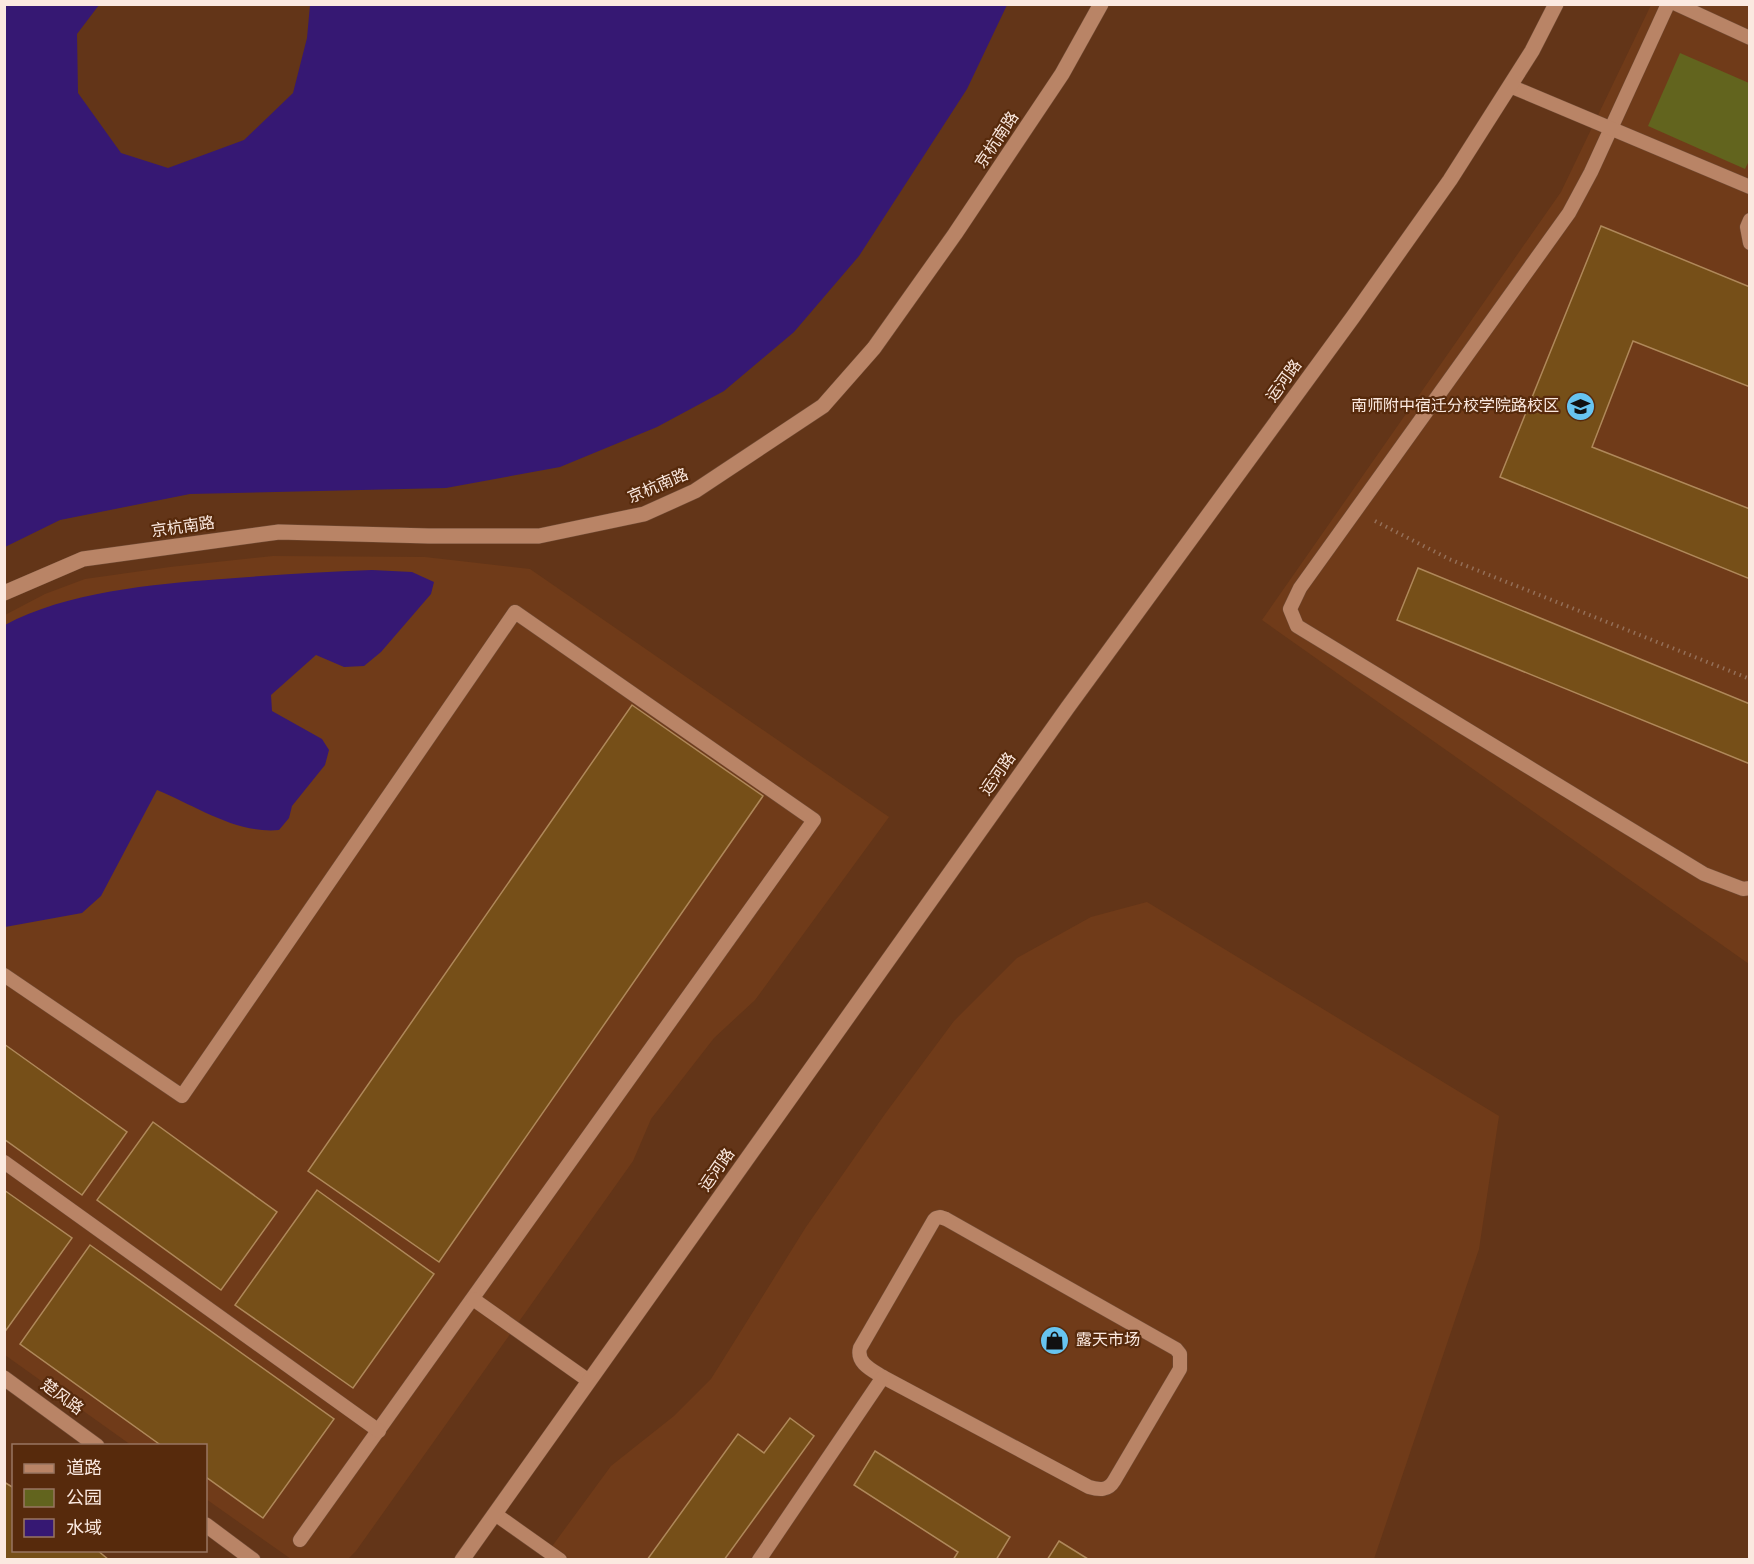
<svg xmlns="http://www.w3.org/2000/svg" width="1754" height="1564" font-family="'Source Sans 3','Noto Sans SC',sans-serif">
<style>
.built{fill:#703b19}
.green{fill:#62641e}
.water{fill:#361873}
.building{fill:#764f18;stroke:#af885a;stroke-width:1.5}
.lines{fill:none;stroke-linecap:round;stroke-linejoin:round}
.service-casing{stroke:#714c36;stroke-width:15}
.tertiary-casing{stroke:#714c36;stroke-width:16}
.path{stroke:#946f58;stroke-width:4;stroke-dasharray:1.5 4.5;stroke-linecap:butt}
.service{stroke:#b98466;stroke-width:14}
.tertiary{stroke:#b98466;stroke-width:15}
.labels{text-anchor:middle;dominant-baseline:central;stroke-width:4.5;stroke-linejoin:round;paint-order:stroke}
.street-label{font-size:16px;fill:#fbe9e0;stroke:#572a0c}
.poi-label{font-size:16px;fill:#fbe9e0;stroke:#572a0c;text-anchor:end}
</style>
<rect width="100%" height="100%" fill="#633518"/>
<g class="built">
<path d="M1651 5H1749V964L1262 620 1561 192Z"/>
<path d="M273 556 425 557 530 569 889 817 755 1000 714 1038 651 1119 633 1161 356 1551 348 1559H291L206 1499V1446L131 1445 5 1355V615L45 594 85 579 170 567Z"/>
<path d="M1147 902 1499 1116 1479 1249 1374 1559 542 1560 611 1466 674 1416 711 1379 806 1227 885 1114 954 1021 1017 958 1091 917Z"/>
</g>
<path class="green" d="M1680 53 1749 83 1750 159 1745 169 1648 126Z"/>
<g class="water">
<path d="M5 4 99 5 77 34 78 93 121 153 168 168 244 140 293 93 307 38 310 5H1007L967 89 859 256 794 332 724 391 657 427 560 467 446 488 190 494 60 520 5 547Z"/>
<path d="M372 570 412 572 434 582 431 594 381 652 364 666 344 667 316 655 271 695 272 711 322 739 329 750 325 765 292 806 289 818 279 830C236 834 196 806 157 790L101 896 82 913 5 927V625C66 592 153 584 222 579 272 575 322 572 372 570Z"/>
</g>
<g class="building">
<path d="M1601 226 1750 287V387L1633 341 1592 447 1750 509V579L1500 477Z"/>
<path d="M1418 568 1750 704V764L1397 620Z"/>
<path d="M632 705 763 796 439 1262 308 1171Z"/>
<path d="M4 1044 127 1132 82 1195 4 1139Z"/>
<path d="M153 1122 277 1212 221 1290 97 1200Z"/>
<path d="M4 1190 72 1238 4 1333Z"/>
<path d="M317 1190 434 1274 353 1388 235 1305Z"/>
<path d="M90 1245 334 1419 263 1518 206 1477V1446H162L20 1344Z"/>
<path d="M790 1418 814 1436 724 1560H647L738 1434 764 1453Z"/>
<path d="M875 1451 1010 1537 996 1560H953L958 1552 854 1485Z"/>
<path d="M4 1482 14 1488V1550H97L109 1560H4Z"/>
<path d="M1059 1541 1088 1559V1560H1047Z"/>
</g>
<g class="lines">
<defs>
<g id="service">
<path d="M1668 4 1591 172 1569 213 1300 588 1290 609 1297 626 1704 874 1743 889 1750 888"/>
<path d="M1676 4 1750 38"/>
<path d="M1510 86 1750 187"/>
<path d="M1750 220 1747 227 1750 243"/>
<path d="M4 975 182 1096 515 612 814 820 300 1540"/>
<path d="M4 1162 379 1431"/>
<path d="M940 1217 946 1219 1176 1349 1180 1354V1369L1114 1481C1108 1491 1099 1490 1089 1487L883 1377C872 1370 856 1363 860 1348L934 1220 936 1218Z"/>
<path d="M473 1299 589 1381"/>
<path d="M495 1514 560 1560"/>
<path d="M759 1560 883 1377"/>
</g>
<g id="tertiary">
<path d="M4 593 83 559 279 532 429 536H539L644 514 695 491 823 406 874 348 955 234 1062 74 1101 4"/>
<path d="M4 1378 97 1446"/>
<path d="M206 1525 253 1560"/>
<path d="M462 1560 1068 707 1353 317 1450 180 1532 51 1556 4"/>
</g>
</defs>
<use href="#service" class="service-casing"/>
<use href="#tertiary" class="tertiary-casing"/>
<path class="path" d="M1375 521 1449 559 1750 679"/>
<use href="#service" class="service"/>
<use href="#tertiary" class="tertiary"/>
</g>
<defs>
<symbol id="school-disc" viewBox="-11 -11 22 22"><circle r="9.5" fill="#67c4f0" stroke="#572a0c"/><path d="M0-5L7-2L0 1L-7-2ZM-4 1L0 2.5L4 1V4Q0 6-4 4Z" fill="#111"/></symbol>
<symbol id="shop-disc" viewBox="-11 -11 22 22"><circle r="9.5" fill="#67c4f0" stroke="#572a0c"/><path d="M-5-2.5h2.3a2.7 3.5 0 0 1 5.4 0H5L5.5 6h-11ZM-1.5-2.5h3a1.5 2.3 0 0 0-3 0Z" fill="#111"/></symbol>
</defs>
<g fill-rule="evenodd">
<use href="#school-disc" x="1564" y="390" width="33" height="33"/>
<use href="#shop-disc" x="1038" y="1324" width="33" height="33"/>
</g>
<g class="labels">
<g class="street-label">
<text transform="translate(997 140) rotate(-56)">京杭南路</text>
<text transform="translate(1284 381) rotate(-54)">运河路</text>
<text transform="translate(658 486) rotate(-23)">京杭南路</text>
<text transform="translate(183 527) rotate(-8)">京杭南路</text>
<text transform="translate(998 774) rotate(-55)">运河路</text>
<text transform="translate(717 1170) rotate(-55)">运河路</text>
<text transform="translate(62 1397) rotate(36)">楚风路</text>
</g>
<g class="poi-label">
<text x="1559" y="406">南师附中宿迁分校学院路校区</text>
<text x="1076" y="1340" text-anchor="start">露天市场</text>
</g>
</g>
<rect width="1754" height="1564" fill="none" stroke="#fbe9e0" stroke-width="12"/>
<rect x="12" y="1444" width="195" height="108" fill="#572a0c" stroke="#997661" stroke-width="1.5"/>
<rect x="24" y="1464" width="30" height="9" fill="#b98466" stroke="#997661" stroke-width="1.5"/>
<text x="66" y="1474" font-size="18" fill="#fbe9e0">道路</text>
<rect x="24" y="1489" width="30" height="18" fill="#62641e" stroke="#997661" stroke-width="1.5"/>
<text x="66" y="1504" font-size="18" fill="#fbe9e0">公园</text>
<rect x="24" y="1519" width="30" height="18" fill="#361873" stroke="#997661" stroke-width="1.5"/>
<text x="66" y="1534" font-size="18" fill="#fbe9e0">水域</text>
</svg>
